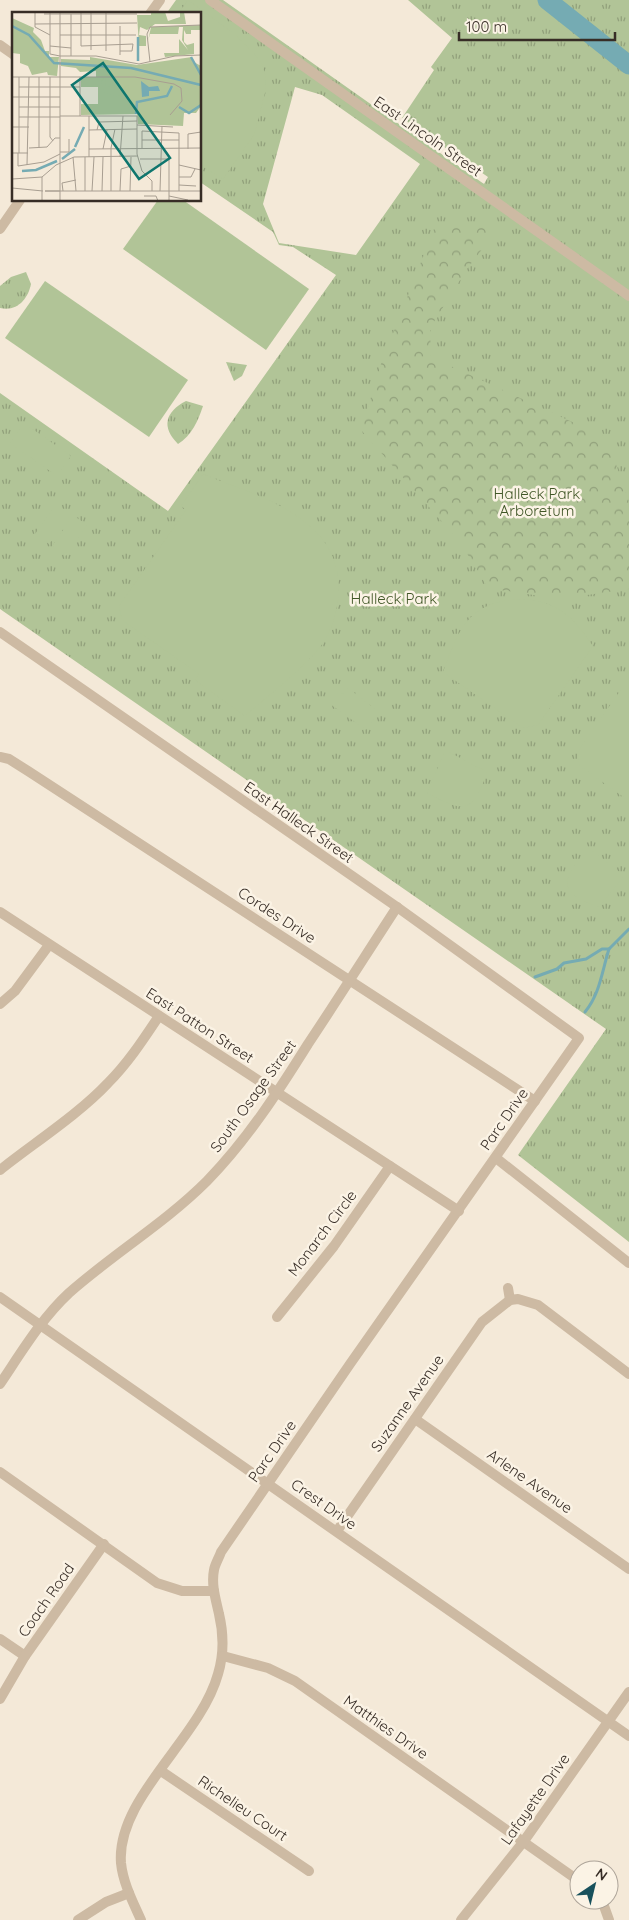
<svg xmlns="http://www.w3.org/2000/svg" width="629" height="1920" font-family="Quicksand,sans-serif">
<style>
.grass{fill:url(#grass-tufts);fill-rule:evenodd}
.forest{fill:url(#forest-crowns)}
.garden{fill:#b1c497}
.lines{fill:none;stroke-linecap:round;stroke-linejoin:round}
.stream{stroke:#75abb3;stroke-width:3}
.river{stroke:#75abb3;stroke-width:19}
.street{stroke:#cdbaa3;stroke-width:10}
.labels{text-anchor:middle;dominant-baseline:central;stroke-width:5;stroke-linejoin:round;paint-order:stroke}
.street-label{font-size:15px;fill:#372d26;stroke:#fbf3e5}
.park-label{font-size:15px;fill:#415727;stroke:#fbf3e5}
.inset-river{fill:none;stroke:#75abb3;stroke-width:2.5}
.inset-road{fill:none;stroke:#a89e91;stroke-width:1}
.view{fill:#0f766e;fill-opacity:0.15;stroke:#0f766e;stroke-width:2.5}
.inset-edge{fill:none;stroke:#372d26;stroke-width:2.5}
</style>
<defs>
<pattern id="grass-tufts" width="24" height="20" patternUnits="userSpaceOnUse" patternTransform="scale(1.25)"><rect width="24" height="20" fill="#b1c497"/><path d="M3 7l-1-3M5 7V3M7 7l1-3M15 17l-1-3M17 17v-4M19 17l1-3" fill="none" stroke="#91a07b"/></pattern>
<pattern id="forest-crowns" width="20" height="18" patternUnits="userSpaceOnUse" patternTransform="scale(1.25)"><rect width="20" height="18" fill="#b1c497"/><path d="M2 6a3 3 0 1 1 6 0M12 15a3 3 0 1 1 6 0" fill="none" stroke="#91a07b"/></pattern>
</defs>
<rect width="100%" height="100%" fill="#f4e9d8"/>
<g class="grass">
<path d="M176 0H223L484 184 488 177 402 118 434 70 431 67 452 38 408 0H629V1242L518 1155 606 1029 0 609V393L168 511 336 275 293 247 279 245 273 232 200 182V14H166ZM295 87 322 95 420 164 356 255 279 243 263 204Z"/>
<path d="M26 272 31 284C28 299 17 312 0 308V286L11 277Z"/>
<path d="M226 362 247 365 242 376 234 381Z"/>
<path d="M186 401 203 406C198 421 192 435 178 444 161 427 165 412 186 401Z"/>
</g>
<path class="forest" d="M502 223 467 269 430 328 431 357 607 438 629 502V589L559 599 488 588 460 542 361 430 381 364 434 229Z"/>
<g class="garden">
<path d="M188 0 233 33 253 52 262 64 266 77 265 93 254 135 223 179 200 165V14H178Z"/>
<path d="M158 200H183L309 289 266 350 123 249Z"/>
<path d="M45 281 188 380 149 437 5 338Z"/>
<path d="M24 423 71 456 57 476 10 443Z"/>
<path d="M203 474C257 496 339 516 339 589 338 609 333 629 321 646 303 669 268 696 245 716L195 680 199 674 122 620 119 606 186 510 181 506Z"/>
<path d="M56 504 71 514 49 544 35 534Z"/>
<path d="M73 515 87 525 66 556 52 546Z"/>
<path d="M523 599C558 601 574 618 593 646L538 725 523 728 443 672C460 626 469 601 523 599Z"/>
<path d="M627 681 629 682V801L580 766 577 755 582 745Z"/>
<path d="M348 688 379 712 366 730 330 704 339 691 343 694Z"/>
<path d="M447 751 487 772C473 814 464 813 427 793L444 753Z"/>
<path d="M589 848 622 874 623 877 599 907C555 892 562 878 589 848Z"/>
</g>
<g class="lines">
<g class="stream">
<path d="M535 977 557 969 564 963 586 959 602 949H609L629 929"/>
<path d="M585 1012C600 994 602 971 609 949"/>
</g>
<path class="river" d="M547 0 629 65"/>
<g class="street">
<path d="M210 0 629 296"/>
<path d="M150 14 160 0"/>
<path d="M0 45 14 55"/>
<path d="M0 229 20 200"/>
<path d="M0 632 397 907 579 1038 350 1364 221 1552C219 1558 215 1564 214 1570 211 1585 216 1600 219 1614 224 1635 224 1654 218 1674 200 1739 116 1798 121 1863 123 1883 133 1902 141 1920"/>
<path d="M0 757 9 759 28 771 535 1101"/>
<path d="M0 912 459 1211"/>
<path d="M0 1004 15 991 49 945"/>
<path d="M496 1158 629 1263"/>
<path d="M0 1170C34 1143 79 1114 108 1083 128 1063 143 1040 159 1016"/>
<path d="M508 1288 510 1300"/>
<path d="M0 1297 629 1736"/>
<path d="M277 1317 334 1246 390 1166"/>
<path d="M0 1384C21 1353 41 1319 69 1293 113 1254 165 1223 207 1181 247 1140 278 1092 308 1044 338 999 367 953 397 907"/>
<path d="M415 1419 629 1569"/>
<path d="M0 1472 157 1583 182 1591H214"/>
<path d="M337 1531 482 1322 510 1300 518 1299 538 1305 629 1374"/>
<path d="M0 1639 25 1656"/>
<path d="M223 1656 268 1668 295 1681 579 1881"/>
<path d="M0 1699 25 1656 104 1544"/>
<path d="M161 1771 309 1871"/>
<path d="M599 1900 604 1906 609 1920"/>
<path d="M78 1920 106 1902 129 1893"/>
<path d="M461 1920 524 1841 629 1692"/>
</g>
</g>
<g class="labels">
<g class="street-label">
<text transform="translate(428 136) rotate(35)">East Lincoln Street</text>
<text transform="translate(299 822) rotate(35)">East Halleck Street</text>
<text transform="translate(277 915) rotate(33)">Cordes Drive</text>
<text transform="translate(200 1025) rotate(33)">East Patton Street</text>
<text transform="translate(253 1096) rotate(-54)">South Osage Street</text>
<text transform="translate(504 1119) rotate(-55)">Parc Drive</text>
<text transform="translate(322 1233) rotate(-53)">Monarch Circle</text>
<text transform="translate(407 1403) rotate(-55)">Suzanne Avenue</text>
<text transform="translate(272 1451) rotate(-55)">Parc Drive</text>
<text transform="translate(530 1481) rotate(35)">Arlene Avenue</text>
<text transform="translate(324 1504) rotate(35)">Crest Drive</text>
<text transform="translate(46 1600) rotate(-55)">Coach Road</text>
<text transform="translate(386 1727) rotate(35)">Matthies Drive</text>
<text transform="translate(535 1799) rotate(-55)">Lafayette Drive</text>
<text transform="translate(243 1808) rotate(34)">Richelieu Court</text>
</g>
<g class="park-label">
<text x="537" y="493">Halleck Park<tspan x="537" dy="17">Arboretum</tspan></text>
<text x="394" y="598">Halleck Park</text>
</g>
</g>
<g transform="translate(12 12)">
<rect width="189" height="189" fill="#f4e9d8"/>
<path d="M139 0H153L156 9 168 5V0H172L174 12H143L135 18 128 15 127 23 134 24V34H127L125 3H139ZM0 6 22 16 21 20 29 28 33 39H37V45H47L45 64 36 63 35 60 20 63 16 54 8 51V42L0 41ZM189 13V18H179V22H174L172 18V30L175 33 182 31V42L153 45 152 41H167V27L176 38 170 28 171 15H167L166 22H138L136 29 139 15ZM78 45 125 53 180 45V49L189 54V94L184 101H172L171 114 126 112 125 102 69 103V92H86V75H69V65H84V59L68 60 64 56 49 54V47L78 48Z" fill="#b1c497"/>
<path d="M93 66 94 75 105 73 111 77 116 73 117 76 105 85 93 81 89 69Z" fill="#b1c497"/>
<path d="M129 69 137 75 146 74 148 79H137V84L130 85Z" fill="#75abb3"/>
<path class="inset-river" d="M0 14 17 23 42 51 119 56 189 73M126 25V49M179 45 189 63M167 95 177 101 189 93M124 102 125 90 155 84 160 74M63 135 72 115M50 147 63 137M10 159 24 158 45 149"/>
<path class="inset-road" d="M23 0V15L38 23M38 0V42L48 44M69 0V34L121 32 120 39H108M32 2H125M23 12 125 11M48 23H124M38 34 59 36M79 38V1M94 39V0M108 43V14M48 44H84L127 52 163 44 189 43M59 44V2M138 50 135 22 138 15 189 13M0 65H123L162 72 169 76 170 89 158 103M7 65V141M27 65V136M38 65V125L41 129M68 65V104M7 75H68M0 85H48M7 95H48M48 104H125V142L130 159 140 169V179M77 104V145M7 105H48M125 113 161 115M0 115H17M77 118 125 117M85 118 87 110 125 109M130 119 167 121V179M130 128H167M17 136 35 135 43 126H48M77 137 189 136M91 137 95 118M130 137V119M176 137V122L189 120M48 140H57V127M0 141H16M6 141V154L32 150 48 142M61 145 64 179M108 145 111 104M128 147H157V189M15 153 17 65M167 153 189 158M167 165H179L183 157M0 167 30 165M167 173 184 174M0 176 31 179M48 179H33H189M51 179 50 171 64 168M73 179V145M80 179 82 145M90 179 91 145M99 179V136L103 117M108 179 109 157 119 154M118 179 119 145M148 179 150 114M132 184H144L146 189M157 184 176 188M30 189V165L44 153 62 145 126 144M48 189V0"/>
<path class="view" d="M91 51 158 146 127 167 60 73Z"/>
<rect width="189" height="189" class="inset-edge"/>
</g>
<g transform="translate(594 1885) rotate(35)"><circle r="24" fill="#fbf3e5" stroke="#ada499"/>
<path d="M0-4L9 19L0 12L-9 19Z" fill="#18515c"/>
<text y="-8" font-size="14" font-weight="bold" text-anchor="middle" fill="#372d26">N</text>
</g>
<path d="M459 32v8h156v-8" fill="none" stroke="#372d26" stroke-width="2.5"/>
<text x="466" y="32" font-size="15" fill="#372d26" stroke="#fbf3e5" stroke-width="4" paint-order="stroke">100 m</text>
</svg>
